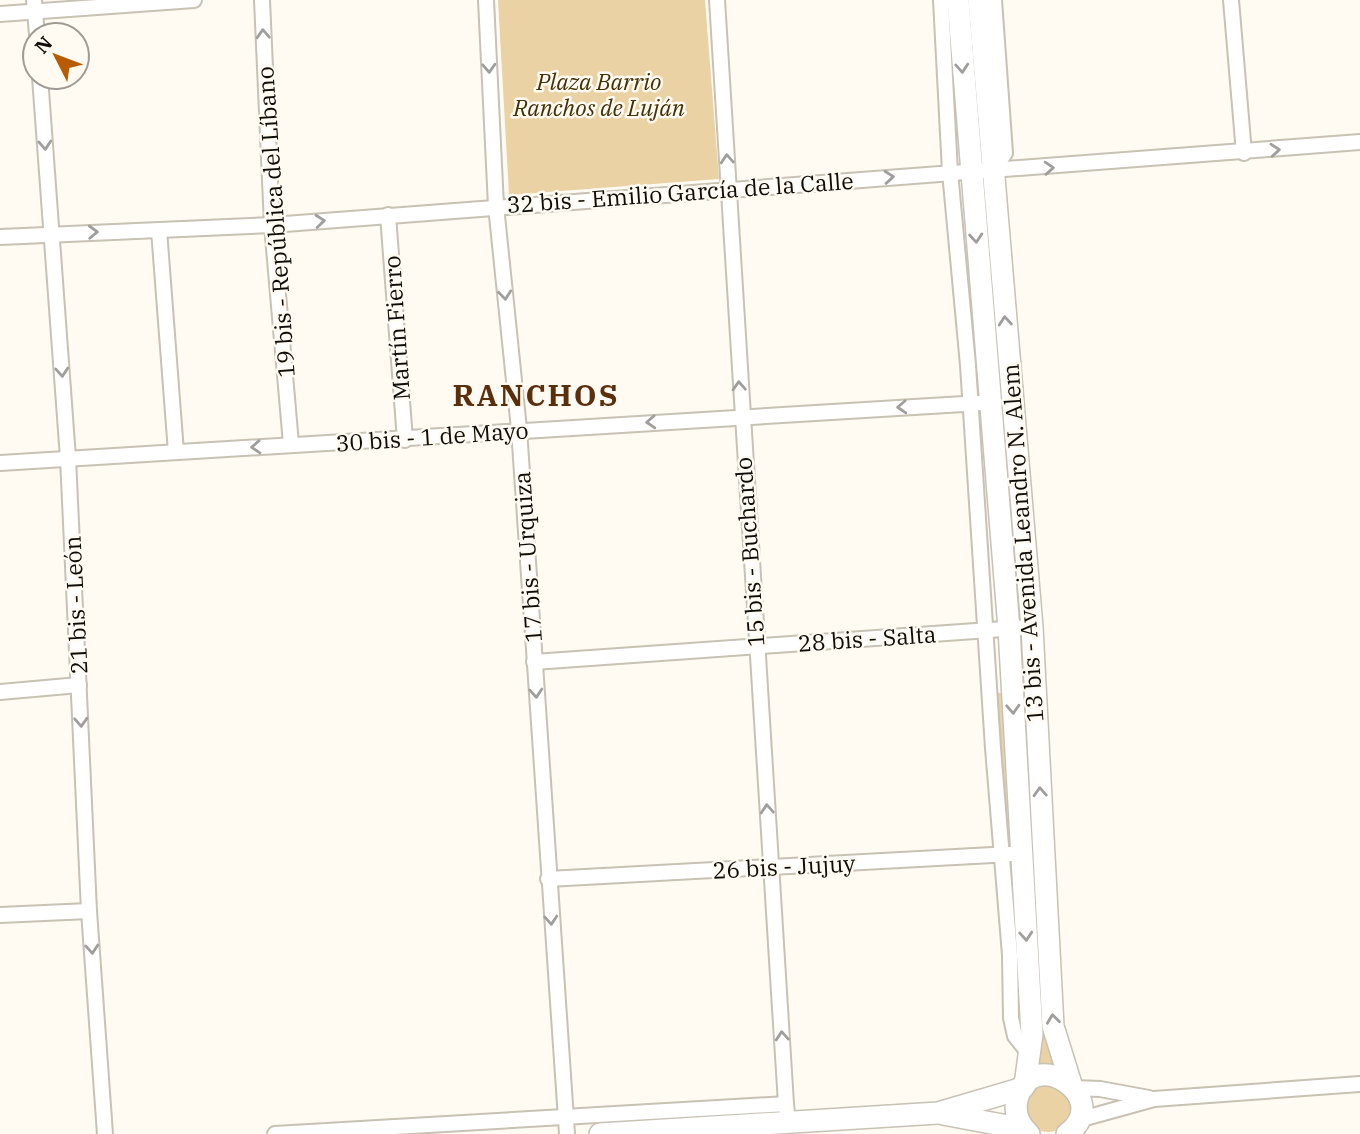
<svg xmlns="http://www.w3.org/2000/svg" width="1360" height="1134" font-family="'IBM Plex Serif',serif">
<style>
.green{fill:#ead2a5}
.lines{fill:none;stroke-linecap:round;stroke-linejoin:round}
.street-casing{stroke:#c8c1b4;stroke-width:18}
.secondary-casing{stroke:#c8c1b4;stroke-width:24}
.street{stroke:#fff;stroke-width:14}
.secondary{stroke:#fff;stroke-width:21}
.oneway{stroke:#9f9e9c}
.labels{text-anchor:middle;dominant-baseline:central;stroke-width:5;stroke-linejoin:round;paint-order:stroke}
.park-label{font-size:23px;font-style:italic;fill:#443003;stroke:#fffaf2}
.street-label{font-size:23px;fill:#0e0c08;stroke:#fffaf2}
.district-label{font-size:30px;font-weight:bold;letter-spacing:2px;fill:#5c2f0c;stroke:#fffaf2}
</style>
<rect width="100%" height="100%" fill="#fffaf2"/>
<g class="green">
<path d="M498 0H705L719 179 509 195Z"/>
<path d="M984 234 990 250 1024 616 1015 617Z"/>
<path d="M1022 675 1029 712 1056 1066H1036Z"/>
<path d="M997 693H1001L1009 837 1005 836Z"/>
<circle cx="1048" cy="1108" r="24"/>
</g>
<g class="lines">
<defs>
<g id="street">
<path d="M34 0 37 35"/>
<path d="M262 0 272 225 291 444"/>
<path d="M486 0 496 206 519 429 567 1134"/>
<path d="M717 0 786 1104"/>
<path d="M941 0 950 172 968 365 993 748 1010 955 1011 1018 1015 1036 1030 1055"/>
<path d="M1231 0 1244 153"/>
<path d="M0 14 194 0"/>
<path d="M40 77 68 458 89 911 105 1134"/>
<path d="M993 171 1005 153 994 0"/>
<path d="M388 215 405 440"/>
<path d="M159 230 176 452"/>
<path d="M0 237 272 225 1360 142"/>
<path d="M0 463 980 403"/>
<path d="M534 662 1032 627"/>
<path d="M0 692 79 685"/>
<path d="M548 879 1011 854"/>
<path d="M0 915 89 911"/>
<path d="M1074 1088 1100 1089 1149 1098"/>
<path d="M1078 1120 1154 1099 1360 1084"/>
<path d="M275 1134 786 1104 787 1113"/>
</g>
<g id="secondary">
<path d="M958 0 1009 629 1032 1034 1025 1085"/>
<path d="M979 0 1032 627 1053 1026 1071 1084"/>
<path d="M943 1114 1024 1129"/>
<path d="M600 1134 938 1113 1023 1088"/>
<path d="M1029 1134C1019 1125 1014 1114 1017 1100 1030 1042 1116 1098 1067 1134"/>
</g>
</defs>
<use href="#street" class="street-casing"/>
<use href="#secondary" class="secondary-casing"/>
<use href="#street" class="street"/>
<use href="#secondary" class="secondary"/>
</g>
<defs><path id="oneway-chevron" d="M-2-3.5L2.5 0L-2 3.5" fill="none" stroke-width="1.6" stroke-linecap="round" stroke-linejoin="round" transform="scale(1.75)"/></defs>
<g class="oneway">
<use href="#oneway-chevron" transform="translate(263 34) rotate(-93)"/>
<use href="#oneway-chevron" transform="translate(489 68) rotate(87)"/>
<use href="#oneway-chevron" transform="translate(962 68) rotate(86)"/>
<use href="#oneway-chevron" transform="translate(45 145) rotate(86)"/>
<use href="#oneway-chevron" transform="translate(1275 150) rotate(-5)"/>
<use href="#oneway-chevron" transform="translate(727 159) rotate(-94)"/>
<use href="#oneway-chevron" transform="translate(1049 168) rotate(-4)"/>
<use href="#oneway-chevron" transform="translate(889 177) rotate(-5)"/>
<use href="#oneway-chevron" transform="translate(320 221) rotate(-5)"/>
<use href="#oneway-chevron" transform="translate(93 232) rotate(-2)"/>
<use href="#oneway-chevron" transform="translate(976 238) rotate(85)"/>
<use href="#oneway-chevron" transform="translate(505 295) rotate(84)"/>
<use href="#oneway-chevron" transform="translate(1005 321) rotate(-95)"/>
<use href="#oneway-chevron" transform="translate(62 372) rotate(86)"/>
<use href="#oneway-chevron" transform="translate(739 386) rotate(-93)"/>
<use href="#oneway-chevron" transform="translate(902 407) rotate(177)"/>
<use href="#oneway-chevron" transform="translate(651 422) rotate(177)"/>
<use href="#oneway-chevron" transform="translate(256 447) rotate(176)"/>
<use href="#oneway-chevron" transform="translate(536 693) rotate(86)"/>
<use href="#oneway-chevron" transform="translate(1013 709) rotate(87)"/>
<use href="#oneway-chevron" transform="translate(81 722) rotate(87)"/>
<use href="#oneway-chevron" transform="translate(1040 792) rotate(-93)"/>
<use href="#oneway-chevron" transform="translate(767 809) rotate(-94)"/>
<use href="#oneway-chevron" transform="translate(551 920) rotate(86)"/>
<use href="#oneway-chevron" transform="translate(1026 936) rotate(86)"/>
<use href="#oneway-chevron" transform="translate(92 949) rotate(86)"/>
<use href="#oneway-chevron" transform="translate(1053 1019) rotate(-97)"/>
<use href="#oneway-chevron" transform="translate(782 1036) rotate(-94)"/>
</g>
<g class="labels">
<g class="park-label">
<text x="599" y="81">Plaza Barrio<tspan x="599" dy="26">Ranchos de Luján</tspan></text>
</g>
<g class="street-label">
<text transform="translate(680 192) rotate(-4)">32 bis - Emilio García de la Calle</text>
<text transform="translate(275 222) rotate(-94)">19 bis - República del Líbano</text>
<text transform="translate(396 328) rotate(-94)">Martín Fierro</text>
<text transform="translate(432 436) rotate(-4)">30 bis - 1 de Mayo</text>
<text transform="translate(1022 543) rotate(-94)">13 bis - Avenida Leandro N. Alem</text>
<text transform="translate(749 552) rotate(-94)">15 bis - Buchardo</text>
<text transform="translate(527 557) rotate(-94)">17 bis - Urquiza</text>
<text transform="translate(75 605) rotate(-93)">21 bis - León</text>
<text transform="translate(867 638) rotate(-4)">28 bis - Salta</text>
<text transform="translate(784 866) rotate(-3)">26 bis - Jujuy</text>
</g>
<g class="district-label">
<text x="536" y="394">RANCHOS</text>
</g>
</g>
<g transform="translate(56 56) rotate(312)"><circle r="33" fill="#fffaf2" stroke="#9f9b94" stroke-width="2"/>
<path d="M0-5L12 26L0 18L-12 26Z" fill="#b75b00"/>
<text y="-10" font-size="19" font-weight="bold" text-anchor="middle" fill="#0e0c08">N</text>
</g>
</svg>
